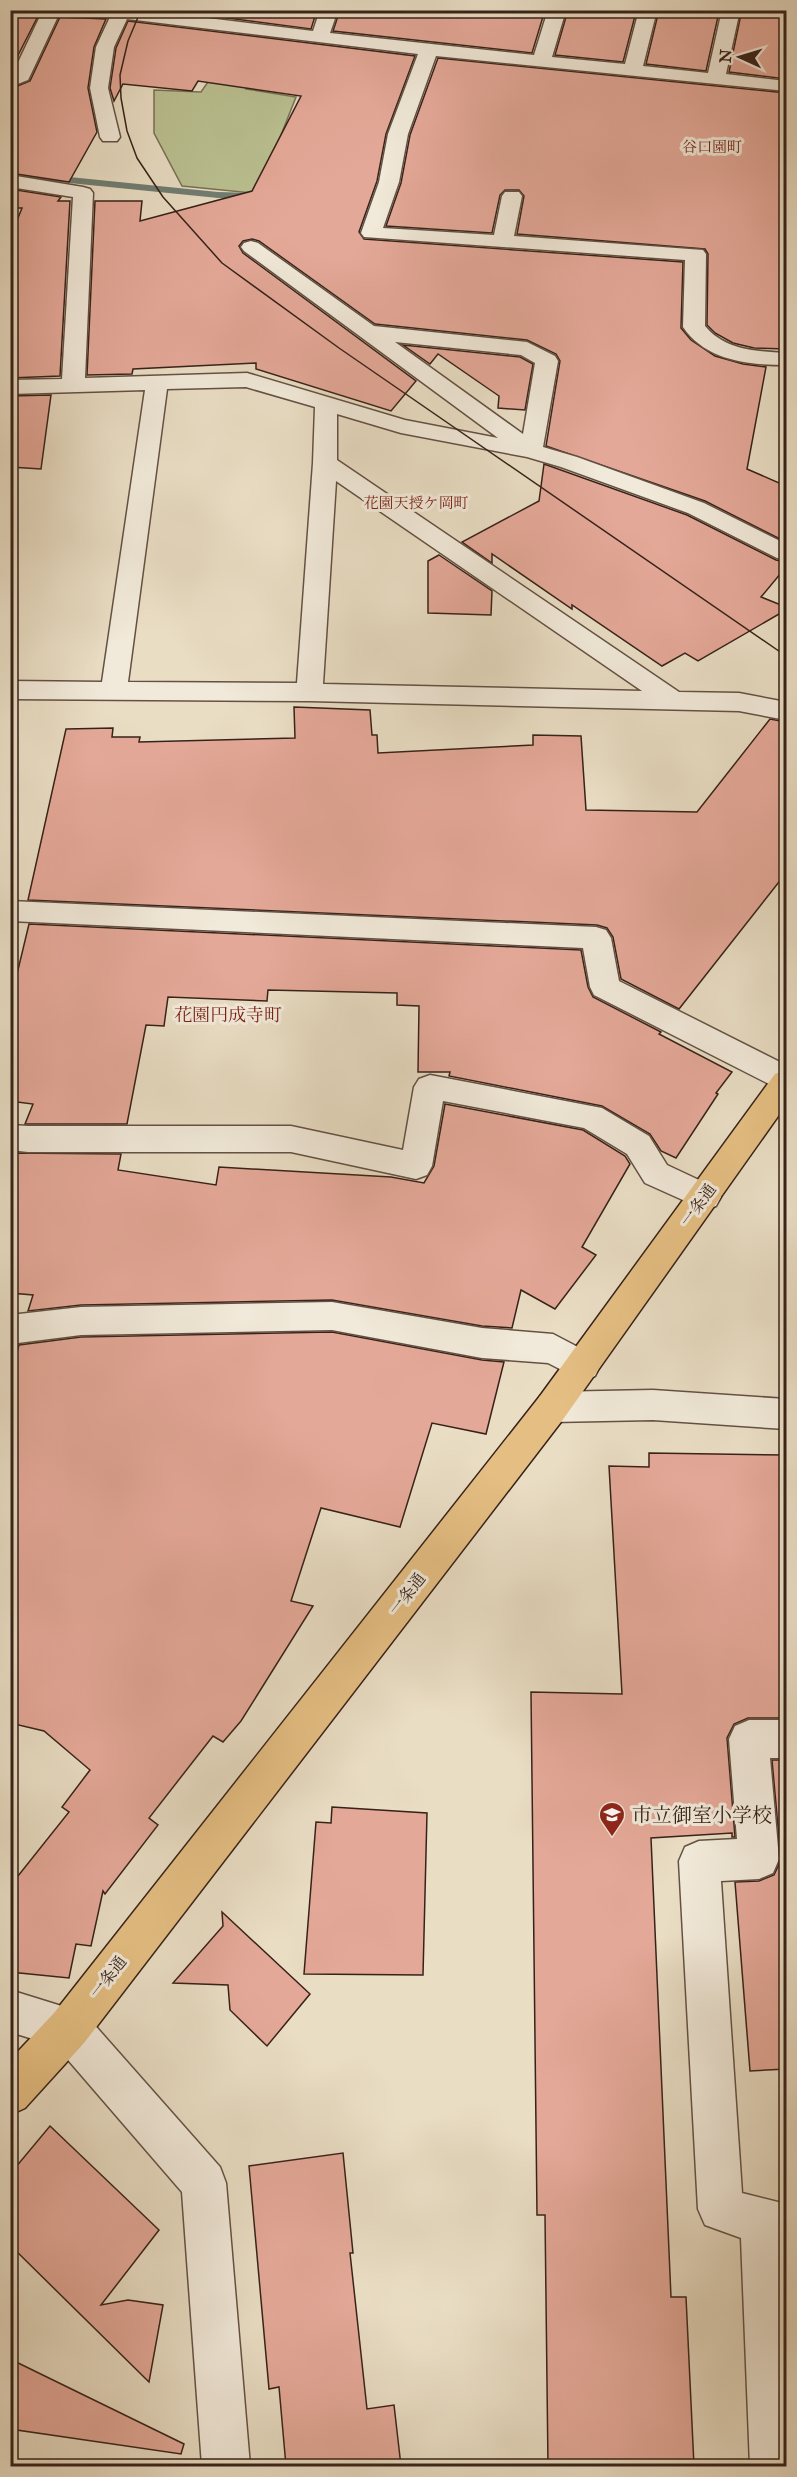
<svg xmlns="http://www.w3.org/2000/svg" width="797" height="2477" font-family="'IM FELL Great Primer','Noto Serif JP',serif">
<style>
.green{fill:#bac091;stroke:#787155;stroke-width:1.5}
.lines{fill:none;stroke-linecap:round;stroke-linejoin:round}
.stream{fill:#717e73;fill-rule:evenodd}
.building{fill:#e4a898;stroke:#372219;stroke-width:1.5}
.minor-casing{stroke:#645144;stroke-width:3}
.major-casing{stroke:#372219;stroke-width:3}
.minor{fill:#f1e9d9;fill-rule:evenodd}
.major{fill:#e4be82;fill-rule:evenodd}
.tram{stroke:#372219;stroke-width:1.5}
.labels{text-anchor:middle;dominant-baseline:central;stroke-width:6;stroke-linejoin:round;paint-order:stroke}
.far-neighbourhood-label{font-size:15px;fill:#7a1f14;stroke:#f1e9d9}
.street-label{font-size:16px;fill:#372219;stroke:#f1e9d9}
.neighbourhood-label{font-size:18px;fill:#7a1f14;stroke:#f1e9d9}
.near-poi-label{font-size:20px;fill:#372219;stroke:#f1e9d9;text-anchor:start}
</style>
<rect width="100%" height="100%" fill="#e9ddc4"/>
<filter id="stains"><feTurbulence type="fractalNoise" baseFrequency=".00333" numOctaves="4"/><feColorMatrix values="0 0 0 0 .2 0 0 0 0 .09 0 0 0 0 .02 0 0 0 .5 -.17"/></filter>
<radialGradient id="worn" r=".72"><stop offset=".6" stop-color="#630" stop-opacity="0"/><stop offset="1" stop-color="#630" stop-opacity=".3"/></radialGradient>
<path class="green" d="M241 35 282 39 246 89 296 97 279 140 252 193 182 186 154 133V90L201 92Z"/>
<g class="lines">
<path class="stream" d="M10 171 218 192 260 193 265 196 260 199 218 198 10 177Z"/>
</g>
<g class="building">
<path d="M183 10H317L311 29 181 12Z"/>
<path d="M340 10H545L532 53 333 31Z"/>
<path d="M568 10 636 12 623 62 555 55Z"/>
<path d="M659 10 719 12 706 71 646 64Z"/>
<path d="M741 14 786 18V79L729 72Z"/>
<path d="M10 15 38 16 10 71Z"/>
<path d="M60 17 106 19 94 47 88 88 97 132 69 182 10 173V89L30 81Z"/>
<path d="M128 21 415 56 386 134 377 181 359 232 364 239 683 262 681 328 691 340 715 356 743 364 766 367 747 469 786 486V542L705 501 546 446 560 361 556 354 527 340 375 324 259 241 252 239 243 241 239 246 243 253 416 381 391 411 256 369V363L133 369 132 374 87 375 95 201H142L140 221 252 191 301 96 198 81 192 91 123 84 114 101 110 88 116 48Z"/>
<path d="M438 58 786 93V349L754 348 733 343 715 333 707 325 708 254 705 249 517 234 524 196 519 190H505L500 195 492 233 386 226 401 183 410 135Z"/>
<path d="M10 189 61 197 58 201H70L60 376 10 378V238L22 208H10Z"/>
<path d="M403 345 520 357 533 364 525 410 498 408 499 396 438 354 430 364Z"/>
<path d="M51 395 41 469 10 467V396Z"/>
<path d="M544 464 687 515 776 560 786 562V567L761 597 786 607V610L698 661 685 653 662 666 572 605V609L492 554V563L462 542 539 501Z"/>
<path d="M439 555 492 591 491 615 428 613V561Z"/>
<path d="M294 707 370 710 372 735H377L378 753 533 745V735L581 736 586 810 697 812 770 719 786 722V873L679 1009 621 979 613 937 607 928 597 925 28 900 66 729 113 728 112 737H140L139 742 295 738Z"/>
<path d="M29 924 581 950 588 987 593 997 661 1032 659 1034 732 1072 716 1093 718 1094 676 1158 661 1151 650 1134 602 1106 449 1076 450 1072H418L419 1006 397 1005V993L268 990 267 1001 168 997 164 1026 146 1025 127 1124H25L33 1104 10 1101V1003Z"/>
<path d="M445 1104 583 1130 625 1156 630 1164 582 1247 596 1255 555 1309 521 1290 512 1328 482 1326 332 1300 81 1305 28 1311 33 1295 10 1293V1160L13 1153 121 1154 118 1170 216 1185 219 1167 391 1177 424 1183 434 1166Z"/>
<path d="M332 1332 482 1360 504 1362 486 1434 432 1423 400 1527 321 1508 291 1601 313 1606 241 1721 223 1742 213 1736 149 1818 158 1825 105 1894 103 1891 91 1946 76 1944 69 1978 10 1972V1886L69 1812 62 1807 90 1770 44 1731 10 1723V1377L19 1345 81 1337Z"/>
<path d="M649 1453 786 1455V1718H748L734 1724 727 1738 735 1837H732V1833L651 1838 671 2297H686L694 2466H548L545 2215H537L531 1692 622 1694 609 1466 649 1467Z"/>
<path d="M772 1760H786V2069L750 2071 735 1882 759 1881 774 1875 781 1860Z"/>
<path d="M332 1807 427 1813 423 1975 304 1974 316 1822 331 1823Z"/>
<path d="M222 1912 310 1994 267 2046 230 2010 228 1985 173 1983 223 1926Z"/>
<path d="M50 2126 159 2230 101 2305 128 2300 163 2305 149 2382 10 2245V2174Z"/>
<path d="M343 2153 353 2253H350L367 2409 394 2405 401 2466H286L279 2387 269 2389 249 2166Z"/>
<path d="M10 2359 184 2444 181 2454 10 2429Z"/>
</g>
<g class="lines">
<defs>
<g id="minor">
<path d="M43 10H61L30 76 28 80 10 87V74L13 73Z"/>
<path d="M85 10H143L313 31 320 10H338L330 33 534 55 548 10H566L552 57 625 64 639 10H657L643 66 708 73 722 10H740L726 74 786 81V91L436 56 408 134 399 182 383 228 494 235 502 196 505 192H519L522 196 514 236 703 250 706 254 705 326C726 351 757 351 786 353V365C749 365 706 361 683 327L685 260 364 237 361 233 379 182 388 134 418 54 127 19 114 47 108 88 120 137 117 141H103L100 137 90 88 96 47 110 17 88 14Z"/>
<path d="M10 175 83 187 90 189 93 193 85 378 247 373 405 420 498 438 244 251 241 247 244 243 251 241 258 243 374 326 527 342 555 356 558 361 543 447 577 457 704 503 786 544V560L777 558 688 513 561 467 527 457 401 433 337 414V460L679 692 739 693 786 702V720L739 711 309 701 10 699V681L102 682 145 390 10 394V380L62 379 73 197 10 187ZM395 342 521 355 535 363 523 434ZM246 387 315 407 313 463 297 683 128 682 167 389ZM336 481 642 691 323 684Z"/>
<path d="M10 901 596 927 606 930 611 938 619 981 786 1065V1091L775 1087 594 995 590 987 583 948 10 921Z"/>
<path d="M430 1075 602 1108 649 1136 667 1165 716 1188 721 1197 716 1206 705 1210 645 1183 627 1154 584 1128 443 1101 432 1166 427 1175 416 1179 291 1152H28L10 1150V1125L28 1126H291L403 1150 414 1087 419 1079Z"/>
<path d="M332 1302 482 1328 553 1334 595 1356 600 1366 595 1376 583 1381 548 1363 482 1358 332 1330 81 1335 10 1344V1315L81 1307Z"/>
<path d="M653 1390 786 1399V1429L653 1420 552 1422 540 1418 534 1407 540 1396 552 1392Z"/>
<path d="M749 1720H786V1758H770L779 1859 773 1873 759 1879 721 1881 742 2193 786 2204V2466H750L741 2238 705 2225 698 2209 679 1861 685 1847 699 1841 737 1839 729 1739 735 1726Z"/>
<path d="M10 1990 84 2013 220 2167 226 2183 250 2466H202L182 2192 56 2046 10 2032Z"/>
</g>
<path id="major" d="M786 1070V1105L564 1418 84 2043 25 2108 10 2115V2060L54 2013 540 1396 775 1074Z"/>
</defs>
<use href="#minor" class="minor-casing"/>
<use href="#major" class="major-casing"/>
<use href="#minor" class="minor"/>
<use href="#major" class="major"/>
<path class="tram" d="M141 10 128 41 120 75 121 98 127 131 137 158 163 197 222 263 339 348 786 656"/>
</g>
<defs>
<symbol id="school-pin" viewBox="-11 -11 22 30"><path d="M0 17L-7.5 6A9.5 9.5 0 1 1 7.5 6Z" fill="#8f2418" stroke="#f1e9d9"/><path d="M0-5L7-2L0 1L-7-2ZM-4 1L0 2.5L4 1V4Q0 6-4 4Z" fill="#fff"/></symbol>
</defs>
<g fill-rule="evenodd">
<use href="#school-pin" x="597" y="1800" width="30" height="40"/>
</g>
<g class="labels">
<g class="far-neighbourhood-label">
<text x="712" y="147">谷口園町</text>
<text x="416" y="503">花園天授ケ岡町</text>
</g>
<g class="street-label">
<text transform="translate(698 1205) rotate(-54)">一条通</text>
<text transform="translate(407 1594) rotate(-52)">一条通</text>
<text transform="translate(108 1977) rotate(-52)">一条通</text>
</g>
<g class="neighbourhood-label">
<text x="228" y="1015">花園円成寺町</text>
</g>
<g class="near-poi-label">
<text x="632" y="1815">市立御室小学校</text>
</g>
</g>
<rect width="797" height="2477" fill="none" stroke="#e9ddc4" stroke-width="36"/>
<rect x="12" y="12" width="773" height="2453" fill="none" stroke="#372219" stroke-width="3"/>
<rect x="18" y="18" width="761" height="2441" fill="none" stroke="#372219" stroke-width="1.5"/>
<g transform="translate(740 57) rotate(274)" stroke="#f1e9d9" stroke-width="4.5" paint-order="stroke">
<path d="M0-4.5L10 22L0 15L-10 22Z" fill="#372219"/>
<text y="-9" font-size="16" font-weight="bold" text-anchor="middle" fill="#372219">N</text>
</g>
<rect width="100%" height="100%" filter="url(#stains)"/>
<rect width="100%" height="100%" fill="url(#worn)"/>
</svg>
